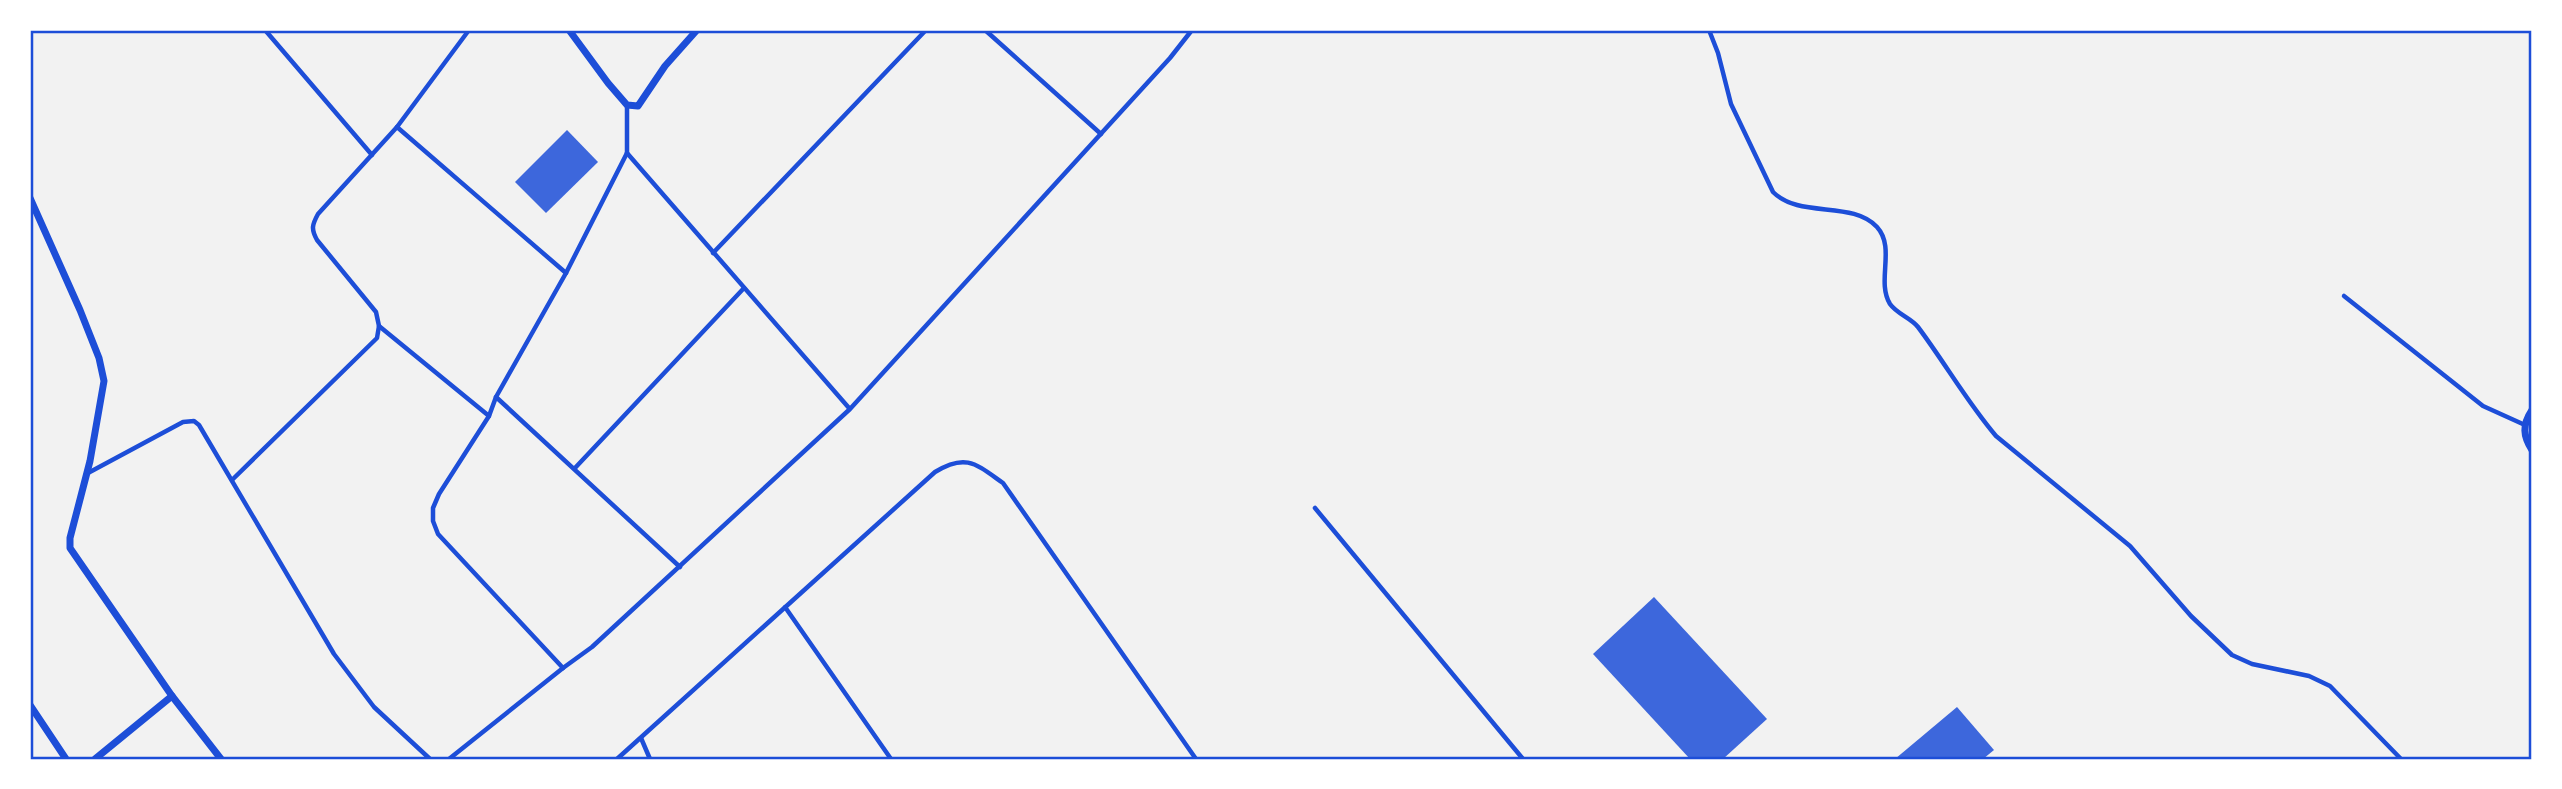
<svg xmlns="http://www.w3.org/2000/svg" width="2562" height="789" font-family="Manrope,sans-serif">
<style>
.building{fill:#3d67dc}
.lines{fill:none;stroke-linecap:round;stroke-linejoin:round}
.service{stroke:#1d4ed8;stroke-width:4.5}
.minor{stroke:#1d4ed8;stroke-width:7}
.neatline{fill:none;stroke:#1d4ed8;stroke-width:2.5}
</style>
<rect width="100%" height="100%" fill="#f2f2f2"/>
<g class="building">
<path d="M567 130 598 162 546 213 515 182Z"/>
<path d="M1654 597 1767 719 1723 759H1690L1593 654Z"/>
<path d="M1957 707 1994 750 1983 759H1895Z"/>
</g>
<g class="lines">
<g class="service">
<path d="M265 30 372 155"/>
<path d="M985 30 1101 134"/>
<path d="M1709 30 1718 53 1731 104 1773 192C1800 219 1852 200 1877 227 1896 248 1876 281 1890 304 1897 314 1911 318 1918 327 1945 363 1967 402 1996 436L2130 546 2191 616 2232 655 2252 664 2309 676 2330 686 2401 759"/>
<path d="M397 127 566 273"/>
<path d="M627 153 849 408"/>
<path d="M713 253 926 30"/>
<path d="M2344 296 2483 406 2525 425"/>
<path d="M379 326 489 416"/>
<path d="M496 397 680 567"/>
<path d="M575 468 744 288"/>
<path d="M88 473 183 422 194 421 199 425 334 654 374 707 430 759"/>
<path d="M232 480 377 338 379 326 376 312 317 240C311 229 312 225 318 214L397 127 469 30"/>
<path d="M1315 508 1523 759"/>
<path d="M785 607 891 759"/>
<path d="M563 668 438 534 433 521V508L439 494 489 416 496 397 566 273 627 153V106"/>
<path d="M641 738 650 759"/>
<path d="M449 759 563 668 592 647 850 409 1170 58 1192 30"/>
<path d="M617 759 935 472C966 453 976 464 1003 483L1196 759"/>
</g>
<g class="minor">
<path d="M569 30 608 83 627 105 638 106 665 66 697 30"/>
<path d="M30 198 80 310 99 358 104 381 90 461 70 538V548L172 696 221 759"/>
<path d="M2532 410C2522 425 2523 436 2532 450"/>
<path d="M30 705 66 759"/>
<path d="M95 759 172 696"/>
</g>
</g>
<rect width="2562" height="789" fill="none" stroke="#ffffff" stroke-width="63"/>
<rect x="32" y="32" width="2498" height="726" class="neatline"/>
</svg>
